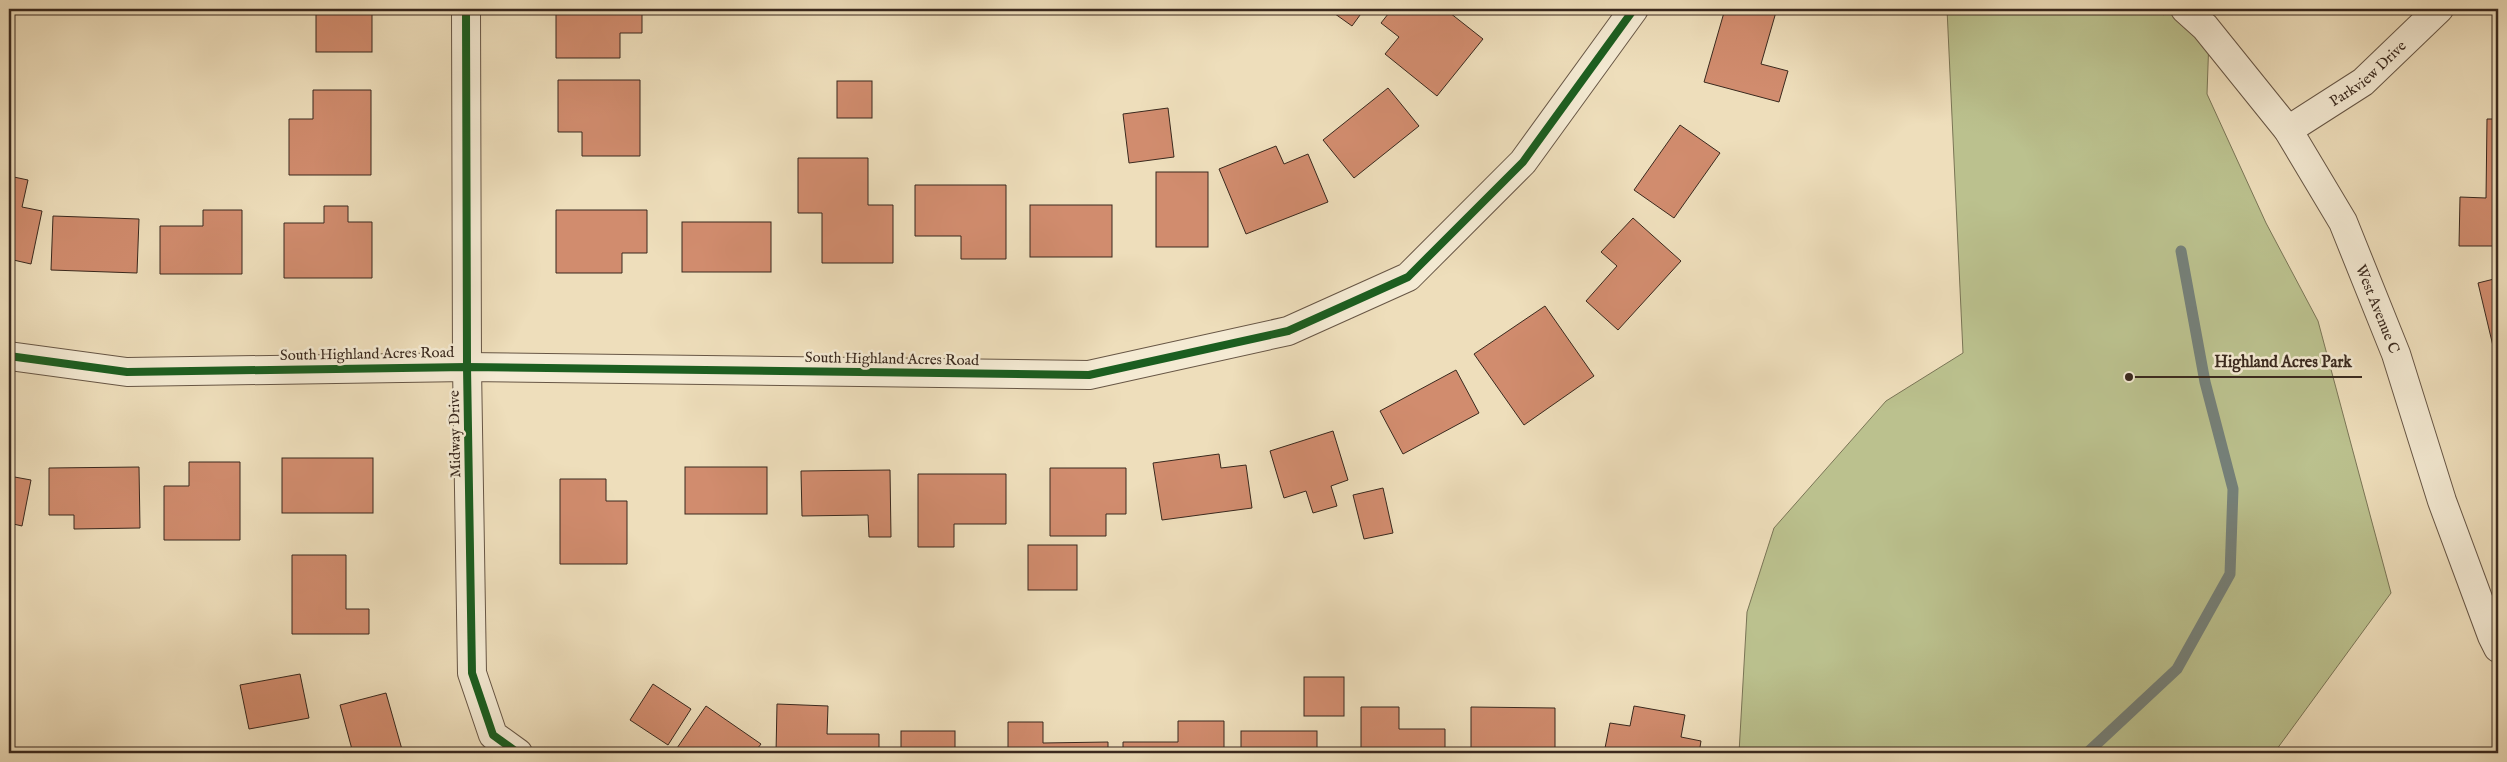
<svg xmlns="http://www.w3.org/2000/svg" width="2507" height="762" font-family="'IM FELL English',serif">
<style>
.green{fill:#bbc18e;stroke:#7a7556}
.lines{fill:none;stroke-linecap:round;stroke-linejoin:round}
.stream{stroke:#75817a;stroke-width:11}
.building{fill:#d18c6e;stroke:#3a291e}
.minor-casing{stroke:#675645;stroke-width:30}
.minor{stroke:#f4ead3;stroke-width:28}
.cycleway-casing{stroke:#f4ead3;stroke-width:11}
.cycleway{stroke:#1b5e20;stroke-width:8}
.labels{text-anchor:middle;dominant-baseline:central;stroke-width:5;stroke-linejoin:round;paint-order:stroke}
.street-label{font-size:15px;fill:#3a291e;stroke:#f4ead3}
.leader{fill:none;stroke:#3a291e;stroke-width:2}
.callout-dot{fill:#3a291e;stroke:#f4ead3;stroke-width:2}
.callout-label{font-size:16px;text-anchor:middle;font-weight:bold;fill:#3a291e;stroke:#f4ead3;stroke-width:5;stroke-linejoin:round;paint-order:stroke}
</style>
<rect width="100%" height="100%" fill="#eedebb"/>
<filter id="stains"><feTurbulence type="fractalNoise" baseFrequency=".004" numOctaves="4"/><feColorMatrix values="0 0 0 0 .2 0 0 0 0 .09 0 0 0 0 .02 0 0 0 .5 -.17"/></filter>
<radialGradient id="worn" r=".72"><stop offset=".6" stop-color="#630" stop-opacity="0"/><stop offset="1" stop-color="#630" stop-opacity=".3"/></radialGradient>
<path class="green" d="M1947 9H2155L2164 15 2165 9H2210L2207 94 2266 223 2318 321 2391 593 2274 753H1739L1747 612 1774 528 1886 401 1963 353Z"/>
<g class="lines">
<path class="stream" d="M2087 753 2177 669 2230 574 2233 489 2205 382 2181 251"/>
</g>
<g class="building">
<rect x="316" y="9" width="56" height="43"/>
<path d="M556 9H642V33H620V58H556Z"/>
<path d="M1332 9H1360L1363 11 1352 26 1331 11Z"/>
<path d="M1392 9H1445L1483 39 1437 96 1385 54 1399 37 1381 23Z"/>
<path d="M1725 9H1762L1776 12 1761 64 1788 71 1779 102 1704 82Z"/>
<path d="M558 80H640V156H582V132H558Z"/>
<rect x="837" y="81" width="35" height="37"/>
<path d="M1388 88 1419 126 1354 178 1323 140Z"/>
<path d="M313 90H371V175H289V119H313Z"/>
<path d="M1168 108 1174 157 1129 163 1123 114Z"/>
<path d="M2487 119H2498V246H2459L2460 197 2486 198Z"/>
<path d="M1680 125 1720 153 1674 218 1634 190Z"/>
<path d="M1276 146 1284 164 1308 154 1328 202 1246 234 1219 169Z"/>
<path d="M798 158H868V205H893V263H822V213H798Z"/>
<rect x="1156" y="172" width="52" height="75"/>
<path d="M9 176 28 180 22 207 42 211 31 264 9 259Z"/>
<path d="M915 185H1006V259H961V236H915Z"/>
<rect x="1030" y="205" width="82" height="52"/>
<path d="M324 206H348V222H372V278H284V223H324Z"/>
<path d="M203 210H242V274H160V226H203Z"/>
<path d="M556 210H647V253H622V273H556Z"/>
<path d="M53 216 139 219 137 273 51 270Z"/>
<path d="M1633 218 1681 261 1618 330 1586 301 1617 266 1601 252Z"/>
<rect x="682" y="222" width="89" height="50"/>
<path d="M2498 278V367L2478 283Z"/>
<path d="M1545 306 1594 376 1524 425 1474 354Z"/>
<path d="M1456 370 1479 413 1403 454 1380 411Z"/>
<path d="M1333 431 1348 480 1331 486 1337 506 1313 513 1306 491 1284 498 1270 451Z"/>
<path d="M1219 454 1221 468 1246 465 1252 508 1162 520 1153 463Z"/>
<rect x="282" y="458" width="91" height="55"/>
<path d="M189 462H240V540H164V486H189Z"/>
<path d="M139 467 140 528 74 529V515H49V468Z"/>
<rect x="685" y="467" width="82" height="47"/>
<path d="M1050 468H1126V514H1106V536H1050Z"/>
<path d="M890 470 891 537H869L868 515 802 516 801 471Z"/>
<path d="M918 474H1006V524H954V547H918Z"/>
<path d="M9 476 31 480 22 526 9 523Z"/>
<path d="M560 479H606V501H627V564H560Z"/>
<path d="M1383 488 1393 533 1364 539 1353 495Z"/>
<rect x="1028" y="545" width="49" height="45"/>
<path d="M292 555H346V609H369V634H292Z"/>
<path d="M300 674 309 718 249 729 240 685Z"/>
<rect x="1304" y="677" width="40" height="39"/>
<path d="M653 684 691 709 668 745 630 720Z"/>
<path d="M386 693 403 753H353L340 705Z"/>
<path d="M777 704 828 706 827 734H879V753H776Z"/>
<path d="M706 706 761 744 754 753H684L677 748Z"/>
<path d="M1634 706 1685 715 1681 737 1701 741 1699 753H1604L1610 723 1630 726Z"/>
<path d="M1361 707H1399V729H1445V753L1361 752Z"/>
<path d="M1471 707 1555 708V753H1471Z"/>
<path d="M1178 721H1224V753H1123V742H1178Z"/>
<path d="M1008 722H1043V743L1108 742V753H1008Z"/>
<rect x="901" y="731" width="54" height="22"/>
<rect x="1241" y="731" width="76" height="22"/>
</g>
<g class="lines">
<defs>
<g id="minor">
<path d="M466 9 467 367 472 673 493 735 518 753"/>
<path id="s1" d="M2185 9 2205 27 2288 130 2343 222 2396 354 2442 501 2492 636 2498 648"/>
<path id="s2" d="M2288 130 2363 82 2439 9"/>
<path d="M9 356 127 372 467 367 1089 375 1288 331 1408 277 1523 162 1634 9"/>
</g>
</defs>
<use href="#minor" class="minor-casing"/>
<use href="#minor" class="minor"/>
<defs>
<g id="cycleway">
<path d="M466 9 467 367 472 673 493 735 518 753"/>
<path d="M9 356 127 372 467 367 1089 375 1288 331 1408 277 1523 162 1634 9"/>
</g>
</defs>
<use href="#cycleway" class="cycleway-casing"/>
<use href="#cycleway" class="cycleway"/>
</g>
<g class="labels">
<g class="street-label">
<text stroke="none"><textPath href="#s2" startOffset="98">Parkview Drive</textPath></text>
<text stroke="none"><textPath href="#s1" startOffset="360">West Avenue C</textPath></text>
<text transform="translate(367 354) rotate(-1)">South Highland Acres Road</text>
<text transform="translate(892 359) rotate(1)">South Highland Acres Road</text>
<text transform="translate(455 434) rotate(-91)">Midway Drive</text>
</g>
</g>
<path class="leader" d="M2129 377L2205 377H2362"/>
<circle class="callout-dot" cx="2129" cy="377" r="5"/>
<g class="callout-label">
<text x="2283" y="367">Highland Acres Park</text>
</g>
<rect width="2507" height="762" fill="none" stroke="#eedebb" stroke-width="30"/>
<rect x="10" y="10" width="2487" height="742" fill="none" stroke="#3a291e" stroke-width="2.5"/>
<rect x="15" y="15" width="2477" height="732" fill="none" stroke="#3a291e"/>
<rect width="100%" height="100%" filter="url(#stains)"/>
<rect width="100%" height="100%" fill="url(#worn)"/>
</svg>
